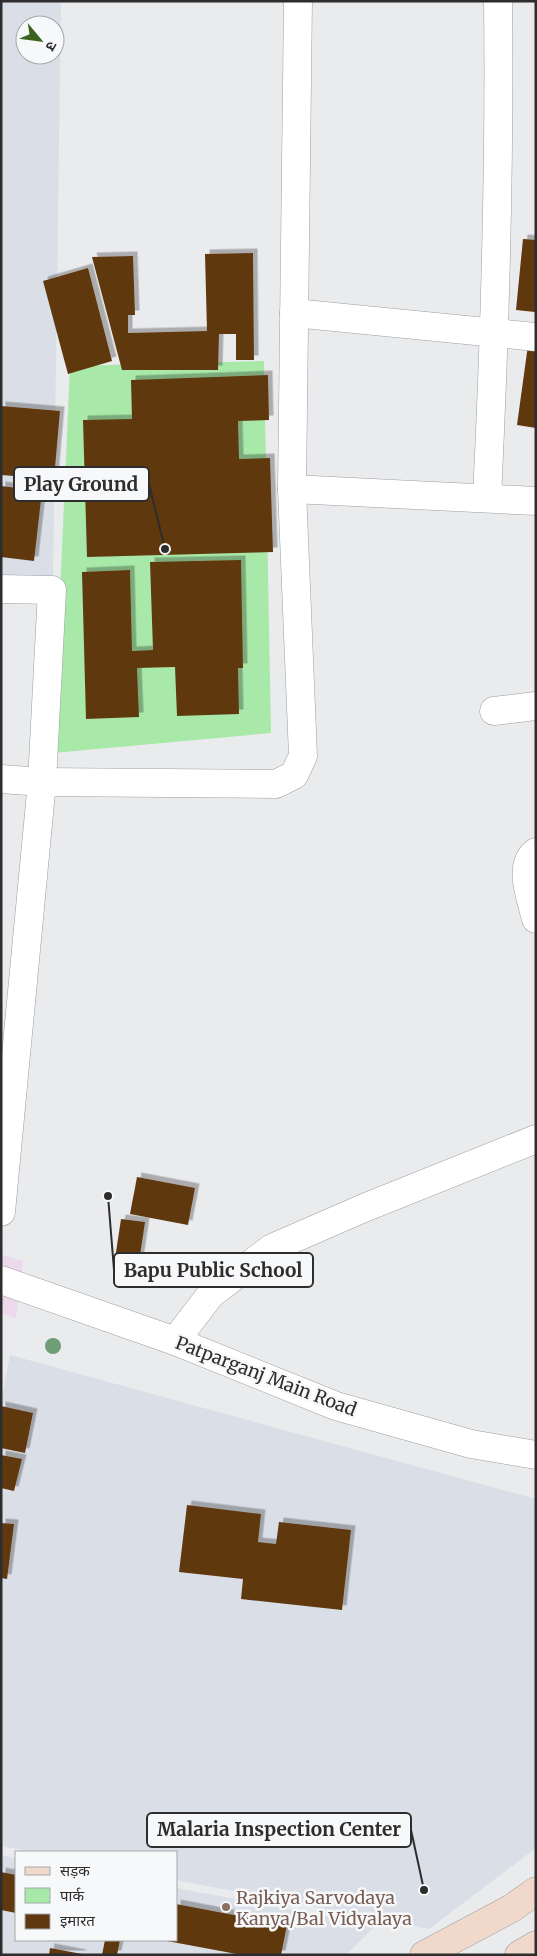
<svg xmlns="http://www.w3.org/2000/svg" width="537" height="1956" font-family="Merriweather,'Noto Sans Devanagari',serif">
<style>
.commercial{fill:#ecdaec}
.built{fill:#dadfe7;fill-rule:evenodd}
.green{fill:#a8e9a9}
.building{fill:#603810;filter:url(#shadow)}
.lines{fill:none;stroke-linecap:round;stroke-linejoin:round}
.minor-casing{stroke:#9d9ea0;stroke-width:29}
.tertiary-casing{stroke:#9d9ea0;stroke-width:29}
.secondary-casing{stroke:#9d9ea0;stroke-width:29}
.minor{stroke:#fff;stroke-width:28}
.tertiary{stroke:#fff;stroke-width:28}
.secondary{stroke:#f0d8ca;stroke-width:28}
.tree{fill:#6e9d78}
.education-dot{fill:#8d6e63;stroke:#f7f8fa;stroke-width:2}
.labels{text-anchor:middle;dominant-baseline:central;stroke-width:5;stroke-linejoin:round;paint-order:stroke}
.street-label{font-size:18px;fill:#2d2d2e;stroke:#f7f8fa}
.education-label{font-size:18px;fill:#785e54;stroke:#f7f8fa;text-anchor:start}
.leader{fill:none;stroke:#2d2d2e;stroke-width:2}
.callout-dot{fill:#2d2d2e;stroke:#f7f8fa;stroke-width:2}
.callout{fill:#f7f8fa;stroke:#2d2d2e;stroke-width:2}
.callout-label{font-size:19px;text-anchor:middle;font-weight:bold;fill:#2d2d2e}
</style>
<defs>
<filter id="shadow"><feDropShadow dx="4.5" dy="-4.5" stdDeviation="0" flood-color="#0004"/></filter>
</defs>
<rect width="100%" height="100%" fill="#eaebed"/>
<path class="commercial" d="M1 1255 23 1261 16 1318 1 1313Z"/>
<g class="built">
<path d="M1 1H61L53 580H1ZM25 25H55V55H25Z"/>
<path d="M10 1355 536 1499V1848L429 1929 176 1880V1852H32L1 1846V1401Z"/>
<path d="M1 1855 16 1858V1940H176V1888L376 1925 346 1955H1Z"/>
</g>
<path class="green" d="M264 361 271 733 53 753 70 366Z"/>
<g class="building">
<path d="M523 239 536 240 535 312 516 310Z"/>
<path d="M253 253 254 360H236V334H219L218 370H122L92 257 133 256 135 315H128V333L207 331 205 254Z"/>
<path d="M88 268 112 361 68 374 43 281Z"/>
<path d="M528 345 536 346V428L517 425Z"/>
<path d="M268 375 269 420 238 421 239 459 270 458 273 552 87 557 83 420 132 419 131 380Z"/>
<path d="M1 406 60 411 54 479 1 475Z"/>
<path d="M1 486 42 491 34 561 1 557Z"/>
<path d="M241 560 243 668H238L239 714 177 716 175 667 137 668 139 717 86 719 82 572 130 570 132 651 153 650 150 562Z"/>
<path d="M137 1177 195 1188 188 1225 130 1214Z"/>
<path d="M121 1219 145 1222 137 1276 113 1272Z"/>
<path d="M1 1406 33 1413 25 1453 1 1448Z"/>
<path d="M1 1455 22 1459 14 1491 1 1488Z"/>
<path d="M187 1505 261 1514 258 1542 276 1544 279 1522 351 1530 342 1610 241 1599 243 1579 179 1572Z"/>
<path d="M1 1523 14 1524 7 1579 1 1578Z"/>
<path d="M1 1872 16 1875V1913L1 1910Z"/>
<path d="M176 1904 287 1925 281 1955H242L167 1941 176 1940Z"/>
<path d="M105 1940H120L117 1955H102Z"/>
<path d="M50 1948 82 1954 81 1955H49Z"/>
</g>
<g class="lines">
<defs>
<g id="minor">
<path d="M294 313 536 337"/>
<path d="M292 489 536 501"/>
<path d="M487 498C495 332 500 167 498 1"/>
<path d="M1 589 52 590 42 782 1 779"/>
<path d="M494 711 536 706"/>
<path d="M536 852C517 866 532 901 536 919"/>
<path d="M1 1212 42 782 276 784 294 775 303 756 292 489 298 1"/>
<path d="M175 1341 211 1294 272 1248 364 1208 536 1139"/>
</g>
<path id="tertiary" d="M1 1280 175 1341 336 1406 471 1444 536 1455"/>
<g id="secondary">
<path d="M424 1955 512 1908 536 1891"/>
<path d="M519 1955 536 1945"/>
</g>
</defs>
<use href="#minor" class="minor-casing"/>
<use href="#tertiary" class="tertiary-casing"/>
<use href="#secondary" class="secondary-casing"/>
<use href="#minor" class="minor"/>
<use href="#tertiary" class="tertiary"/>
<use href="#secondary" class="secondary"/>
</g>
<circle class="tree" cx="53" cy="1346" r="8"/>
<circle class="education-dot" cx="226" cy="1907" r="5"/>
<g class="labels">
<g class="street-label">
<text transform="translate(266 1376) rotate(21)">Patparganj Main Road</text>
</g>
<g class="education-label">
<text x="236" y="1897">Rajkiya Sarvodaya<tspan x="236" dy="21">Kanya/Bal Vidyalaya</tspan></text>
</g>
</g>
<path class="leader" d="M165 549L149 484M108 1196L114 1270M424 1890L411 1830"/>
<g class="callout-dot">
<circle cx="165" cy="549" r="5"/>
<circle cx="108" cy="1196" r="5"/>
<circle cx="424" cy="1890" r="5"/>
</g>
<g class="callout">
<rect x="14" y="467" width="135" height="34" rx="5"/>
<rect x="114" y="1253" width="199" height="34" rx="5"/>
<rect x="147" y="1813" width="264" height="34" rx="5"/>
</g>
<g class="callout-label">
<text x="81" y="491">Play Ground</text>
<text x="213" y="1277">Bapu Public School</text>
<text x="279" y="1836">Malaria Inspection Center</text>
</g>
<rect width="537" height="1956" fill="none" stroke="#2d2d2e" stroke-width="5"/>
<rect x="15" y="1851" width="162" height="90" fill="#f7f8fa" stroke="#a6a7a8"/>
<rect x="25" y="1867" width="25" height="8" fill="#f0d8ca" stroke="#a6a7a8"/>
<text x="60" y="1876" font-size="15" fill="#2d2d2e">सड़क</text>
<rect x="25" y="1888" width="25" height="15" fill="#a8e9a9" stroke="#a6a7a8"/>
<text x="60" y="1901" font-size="15" fill="#2d2d2e">पार्क</text>
<rect x="25" y="1914" width="25" height="15" fill="#603810" stroke="#a6a7a8"/>
<text x="60" y="1926" font-size="15" fill="#2d2d2e">इमारत</text>
<g transform="translate(40 40) rotate(119)"><circle r="24" fill="#f7f8fa" stroke="#a6a7a8"/>
<path d="M0-4L9 19L0 12L-9 19Z" fill="#3c631e"/>
<text y="-8" font-size="14" font-weight="bold" text-anchor="middle" fill="#2d2d2e">उ</text>
</g>
</svg>
